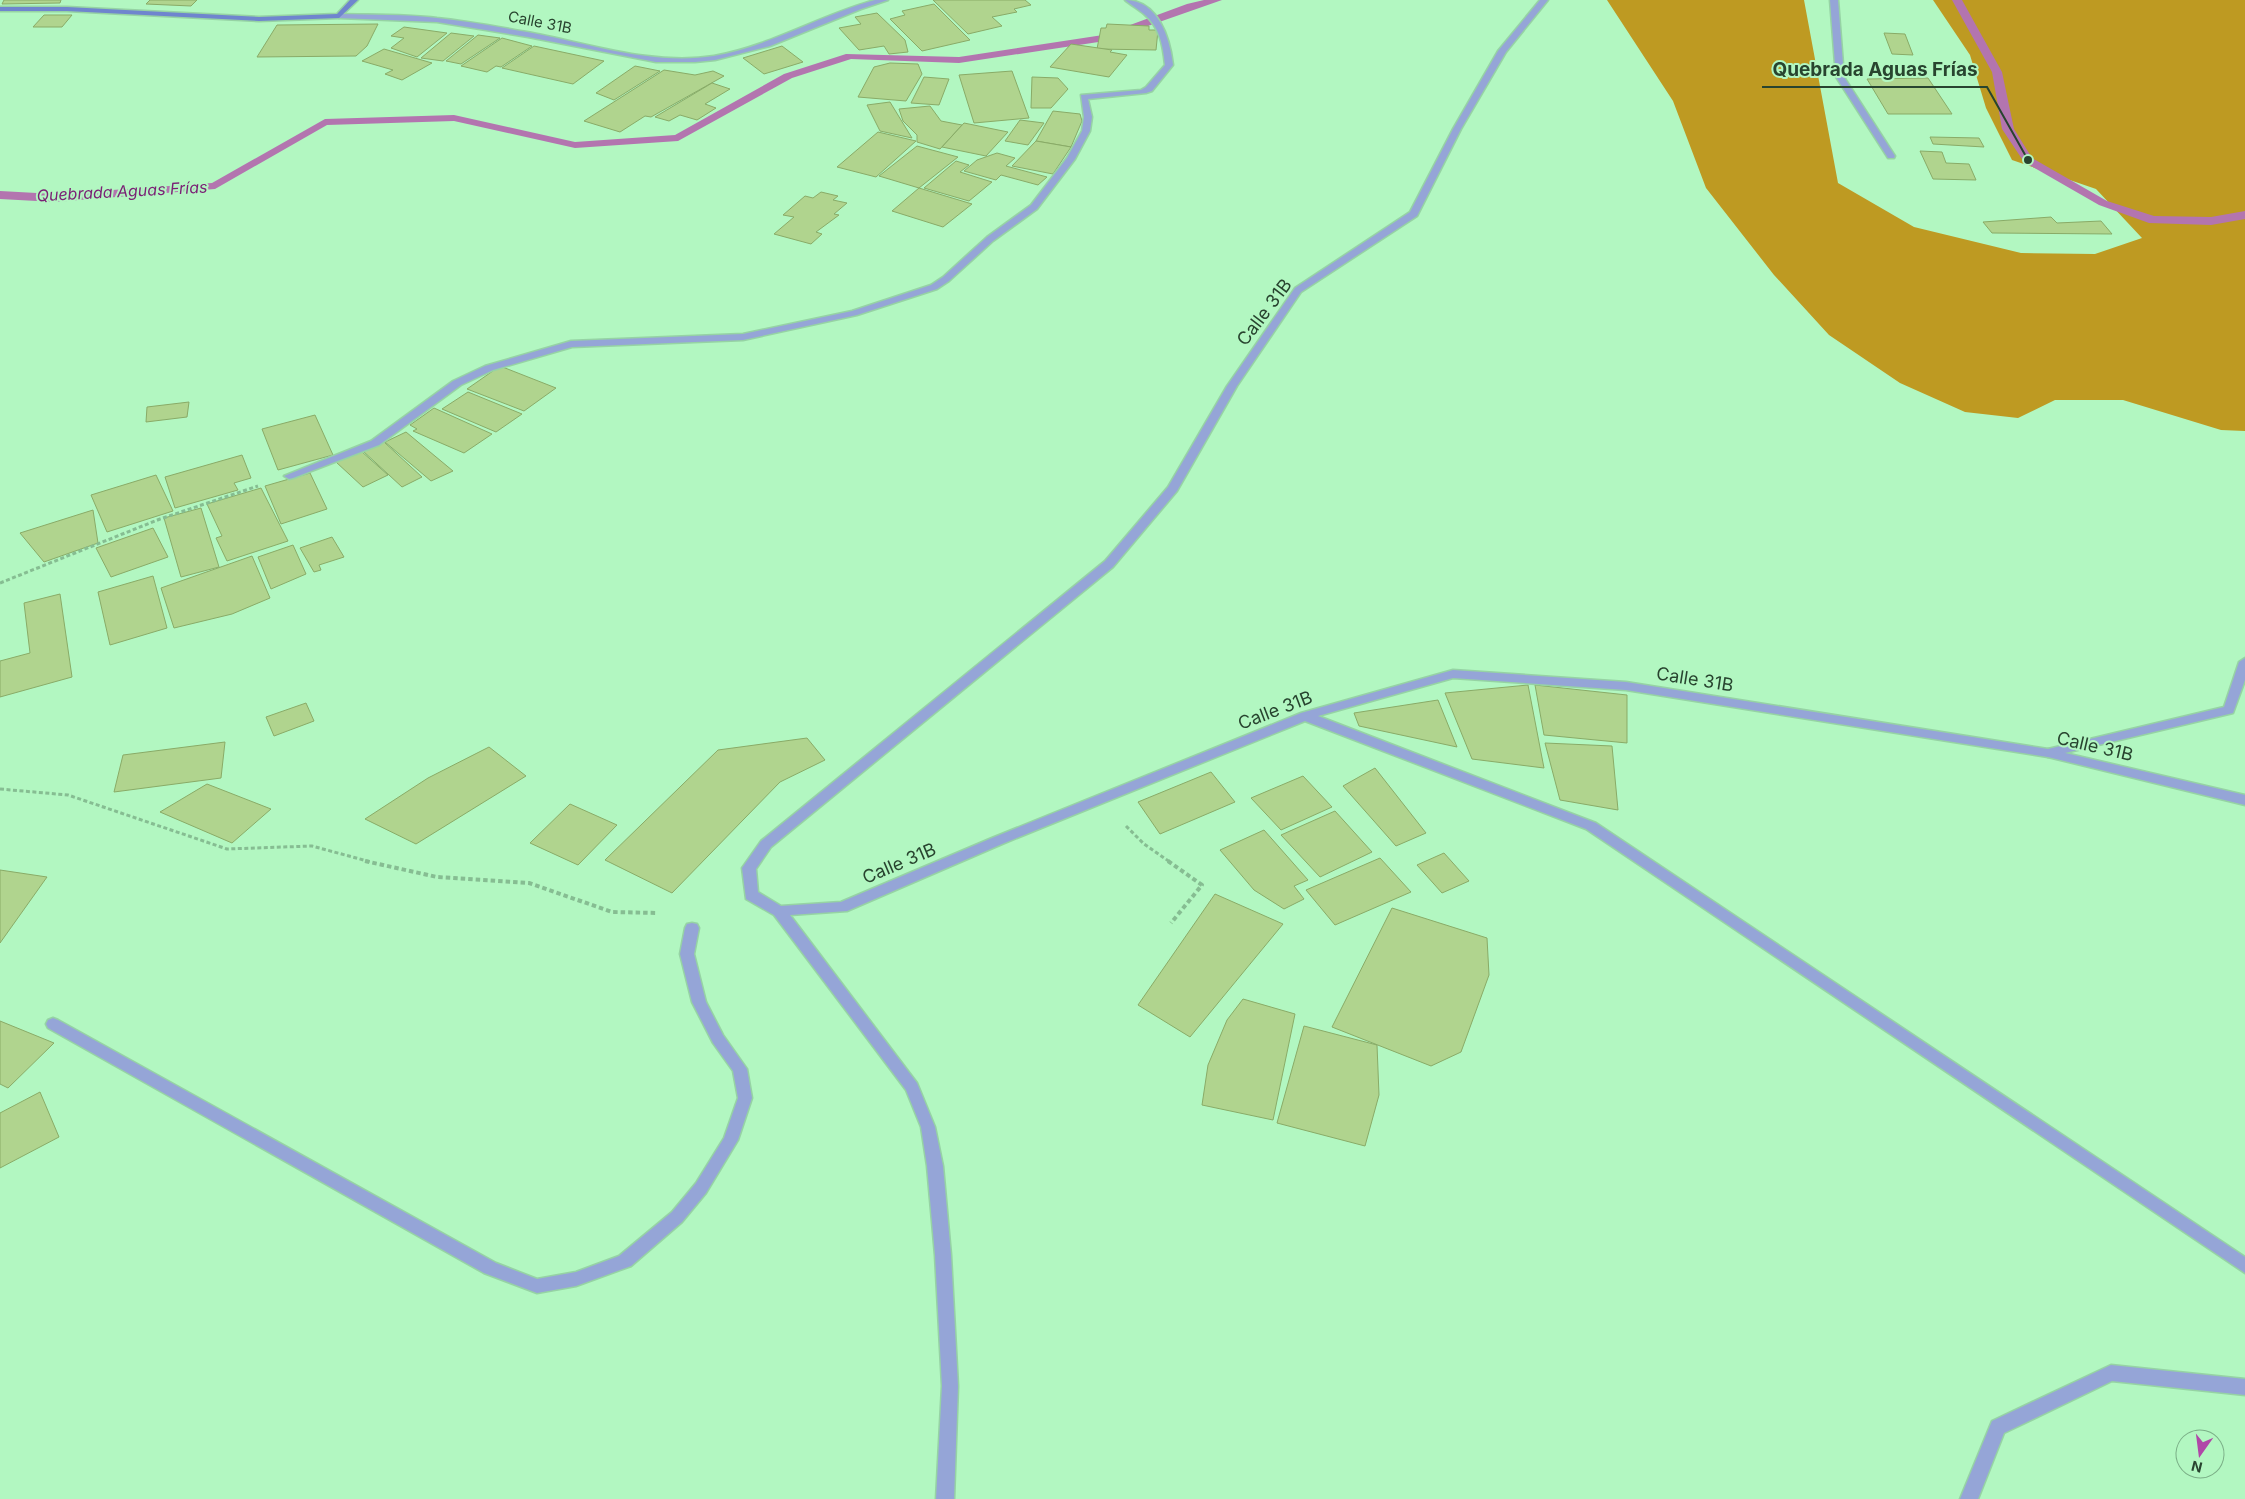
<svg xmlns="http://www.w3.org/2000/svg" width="2245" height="1499" font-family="Inter,sans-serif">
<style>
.forest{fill:#be9a22}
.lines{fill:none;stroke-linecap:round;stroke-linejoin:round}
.stream{fill:#b375af;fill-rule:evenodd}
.building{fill:#b0d48e;stroke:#89ab67}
.lane-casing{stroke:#96d3a4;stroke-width:3}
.street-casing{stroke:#96d3a4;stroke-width:3}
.secondary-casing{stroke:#96d3a4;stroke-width:3}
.path-far1{stroke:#86bd92;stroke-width:3;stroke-dasharray:4 2.5;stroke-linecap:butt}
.path{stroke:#86bd92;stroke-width:4;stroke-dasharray:4.5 3;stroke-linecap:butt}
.lane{fill:#95a5d7;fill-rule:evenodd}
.street{fill:#95a5d7;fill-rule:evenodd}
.secondary{fill:#6f85ce;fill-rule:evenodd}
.labels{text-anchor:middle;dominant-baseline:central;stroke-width:4;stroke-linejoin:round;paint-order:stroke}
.far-street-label{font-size:15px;fill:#28442f;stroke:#b2f7c1}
.far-water-label{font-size:16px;font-style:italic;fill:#7a2175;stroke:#b2f7c1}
.street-label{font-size:18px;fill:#28442f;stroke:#b2f7c1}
.leader{fill:none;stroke:#28442f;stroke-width:2}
.callout-dot{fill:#28442f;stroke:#b2f7c1;stroke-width:2}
.callout-label{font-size:19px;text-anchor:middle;font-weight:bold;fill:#28442f;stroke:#b2f7c1;stroke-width:4;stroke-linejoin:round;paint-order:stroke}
</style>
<rect width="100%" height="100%" fill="#b2f7c1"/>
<path class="forest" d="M1607 0H1804L1838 183 1914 227 2021 253 2095 254 2142 238 2096 189 2012 160 1986 108 1970 55 1933 0H2245V431L2221 430 2123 400H2055L2018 418 1965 412 1900 383 1829 335 1774 275 1706 188 1673 101Z"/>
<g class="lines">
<g class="stream">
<path d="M1204 0H1222L1105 41 959 63 851 59 792 78 678 141 575 148 454 121 327 125 215 189 55 202 0 199V191L55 194 212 183 325 119 454 115 575 142 675 135 784 74 846 54 959 57 1103 35 1187 4Z"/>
<path d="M1952 0H1962L2002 72 2014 129 2032 158 2107 201 2154 216 2211 217 2245 211V219L2211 225 2149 223 2099 205 2024 162 2002 129 1992 72Z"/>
</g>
</g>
<g class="building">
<path d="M4 0H61L60 3 2 4Z"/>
<path d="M150 0H197L191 6 146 4Z"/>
<path d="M933 0H1025L1031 5 1014 9 1017 12 992 17 1002 26 968 34Z"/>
<path d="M934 4 970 40 922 51 890 19 905 15 902 11Z"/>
<path d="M877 13 905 40 908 52 889 54 884 46 859 50 839 28 861 24 855 17Z"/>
<path d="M44 15H72L62 27H33Z"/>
<path d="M378 24 367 46 356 56 257 57 277 25Z"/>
<path d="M1107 24 1149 26V30H1158L1156 50 1097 49 1101 28H1106Z"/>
<path d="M404 27 447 33 417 57 391 48 404 38 391 36Z"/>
<path d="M451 33 474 36 443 61 421 58Z"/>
<path d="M1884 33 1905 34 1913 55 1892 54Z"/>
<path d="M478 35 500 38 461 64 446 61Z"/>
<path d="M502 38 532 46 501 67 496 66 487 72 461 66Z"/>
<path d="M1071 44 1112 50 1110 52 1127 55 1109 77 1050 67Z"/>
<path d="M534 46 604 61 573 84 502 68Z"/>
<path d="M782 46 803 62 764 74 743 58Z"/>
<path d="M384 49 432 63 402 80 385 74 393 70 362 61Z"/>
<path d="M890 63 918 64 922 74 906 101 858 97 874 67Z"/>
<path d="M635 66 660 71 614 100 596 93Z"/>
<path d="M664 70 695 75 713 71 724 76 651 117 645 116 620 132 584 121Z"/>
<path d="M1012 71 1029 118 974 123 959 75Z"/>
<path d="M924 77 949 79 939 105 911 103Z"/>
<path d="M1032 77 1058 78 1068 89 1051 108H1031Z"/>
<path d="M1928 78 1952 114H1888L1867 79Z"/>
<path d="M712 83 730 89 705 104 716 108 697 120 680 115 669 121 655 117Z"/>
<path d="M890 102 912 138 880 131 867 105Z"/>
<path d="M930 106 941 121 962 125 940 149 917 142V135L903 121 899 109Z"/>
<path d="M1053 111 1080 114 1082 121 1071 147 1036 141Z"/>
<path d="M1020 120 1044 123 1028 145 1005 141Z"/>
<path d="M964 123 1008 132 986 156 942 147Z"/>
<path d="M878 132 916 141 876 177 837 167Z"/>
<path d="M1930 137 1979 138 1984 147 1933 144Z"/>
<path d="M1036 141 1071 147 1053 174 1012 166Z"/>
<path d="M917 146 958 157 919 188 879 176Z"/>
<path d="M1920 151 1942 152 1946 163 1969 164 1976 180 1933 179Z"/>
<path d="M997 153 1015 158 1006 166 1047 177 1038 185 1001 175 996 180 964 171 977 160Z"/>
<path d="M956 161 969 165 960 172 992 182 969 201 924 188Z"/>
<path d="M919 188 972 204 943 227 892 211Z"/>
<path d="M821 192 838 196 833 200 847 203 834 214 839 215 816 232 822 234 811 244 774 234 794 217 783 215 805 196 813 198Z"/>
<path d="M2051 217 2057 223 2101 221 2112 234 1992 233 1983 222Z"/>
<path d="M500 366 556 388 524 411 467 389Z"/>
<path d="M468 392 522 414 496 432 442 409Z"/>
<path d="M189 402 187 417 146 422 147 407Z"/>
<path d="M434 408 492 434 464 453 413 431 417 429 410 425Z"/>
<path d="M315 415 333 455 278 470 262 429Z"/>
<path d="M406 432 453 471 431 481 385 442Z"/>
<path d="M384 442 422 477 402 487 363 451Z"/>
<path d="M361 451 388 475 363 487 336 462Z"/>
<path d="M242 455 251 478 234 483 238 490 175 508 165 477Z"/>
<path d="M310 473 327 509 281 524 265 486Z"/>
<path d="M156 475 173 511 107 532 91 495Z"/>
<path d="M261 488 288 541 227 561 216 538 222 536 207 504Z"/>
<path d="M201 508 219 567 181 577 164 518Z"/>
<path d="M93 510 98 543 44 562 20 533Z"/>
<path d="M153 528 168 557 111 577 96 548Z"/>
<path d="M332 537 344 557 319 565 321 570 314 572 300 548Z"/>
<path d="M293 545 306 574 271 589 258 557Z"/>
<path d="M252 556 270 598 232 614 174 628 161 588Z"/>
<path d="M153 576 167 628 110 645 98 592Z"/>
<path d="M60 594 72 677 0 697V661L30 653 24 603Z"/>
<path d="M1528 685 1544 768 1472 759 1445 693Z"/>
<path d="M1535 685 1627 695V743L1544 735Z"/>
<path d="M1438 700 1457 747 1359 726 1354 713Z"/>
<path d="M306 703 314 721 274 736 266 717Z"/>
<path d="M807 738 825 760 780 782 672 893 605 860 718 750Z"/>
<path d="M225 742 221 778 114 792 123 755Z"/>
<path d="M1545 743 1612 746 1618 810 1560 800Z"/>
<path d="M489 747 526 776 416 844 365 819 428 778Z"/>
<path d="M1375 768 1426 833 1396 846 1343 786Z"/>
<path d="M1211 772 1235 802 1160 834 1138 802Z"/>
<path d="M1303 776 1332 807 1281 830 1251 798Z"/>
<path d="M207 784 271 809 232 843 160 812Z"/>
<path d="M570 804 617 825 578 865 530 843Z"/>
<path d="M1335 811 1372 852 1320 877 1281 835Z"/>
<path d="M1264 830 1308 880 1294 886 1304 899 1284 909 1254 890 1220 850Z"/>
<path d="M1444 853 1469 881 1442 893 1417 865Z"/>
<path d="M1380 858 1411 892 1335 925 1306 890Z"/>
<path d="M0 870 47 877 0 943Z"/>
<path d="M1215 894 1283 924 1190 1037 1138 1005Z"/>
<path d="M1392 908 1487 938 1489 975 1461 1052 1431 1066 1332 1027Z"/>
<path d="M1243 999 1295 1014 1273 1120 1202 1105 1208 1065 1227 1020Z"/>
<path d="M0 1021 54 1043 8 1088 0 1084Z"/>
<path d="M1304 1026 1377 1045 1379 1095 1365 1146 1277 1123Z"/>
<path d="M40 1092 59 1137 0 1168V1113Z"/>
</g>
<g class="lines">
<defs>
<g id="lane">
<path d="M2245 658V680L2233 713 2048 757 2042 753 2048 749 2224 707 2239 662Z"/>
<path d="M2111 1365 2245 1379V1395L2112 1381 2004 1433 1978 1499H1960L1992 1421Z"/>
</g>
<g id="street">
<path d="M875 0H888L861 9 770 46 715 60 695 62H656L528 37 437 22 339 18 335 16 339 14C372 15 405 14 437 18 467 21 498 27 527 32 588 43 652 66 714 56 771 46 820 15 875 0Z"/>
<path d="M1125 0C1158 0 1170 38 1173 65L1152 91 1146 93 1088 99 1092 117 1090 131 1075 159 1037 209 993 241 949 281 937 289 857 315 743 340 572 347 493 370 461 385 379 445 293 478 289 479 284 476 371 441 453 381 485 366 571 341 743 334 852 311 931 285 943 277 987 237 1031 205 1067 158 1082 131 1084 117 1081 95 1141 90 1146 87 1165 65C1163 46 1160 27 1144 14 1138 9 1131 5 1125 0Z"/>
<path d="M1540 0H1548L1506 52 1461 129 1417 216 1301 292 1237 386 1177 491 1113 567 771 847 756 869 758 892 781 906 841 902 992 838 1301 713 1453 670 1626 682 2048 749 2245 795V805L2048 757 1626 690 1453 678 1318 716 1596 823 2245 1257V1273L1586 829 1305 721 1002 844 847 911 790 915 917 1083 935 1127 943 1166 951 1255 958 1386 954 1499H936L942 1386 935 1255 927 1166 921 1127 906 1090 774 915 746 899 742 868 761 841 1105 561 1168 487 1227 386 1295 288 1410 212 1453 129 1498 51Z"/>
<path d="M1830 0H1838L1844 77 1895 156 1894 158H1888L1836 77Z"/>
<path d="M692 923 697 924 699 928 694 954 706 1002 723 1035 747 1069 752 1098 738 1140 706 1193 682 1222 631 1266 576 1286 537 1293 484 1273 48 1028 46 1024 48 1020 53 1018 58 1020 496 1263 537 1279 576 1272 619 1256 672 1212 696 1183 724 1138 738 1098 733 1071 713 1043 692 1002 680 954 685 928 687 924Z"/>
</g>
<path id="secondary" d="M350 0H358L339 18 259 21 67 11H0V7H67L259 17 337 14Z"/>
</defs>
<use href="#lane" class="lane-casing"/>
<use href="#street" class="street-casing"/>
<use href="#secondary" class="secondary-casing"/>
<g class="path-far1">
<path d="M0 583 160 519 258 486"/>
<path d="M0 789 68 795 227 849 312 846 371 862"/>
<path d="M1126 826 1144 844 1170 862"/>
</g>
<g class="path">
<path d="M365 861 437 877 529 883 612 912 657 913"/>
<path d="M1168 861 1202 885 1171 923"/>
</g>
<use href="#lane" class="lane"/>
<use href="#street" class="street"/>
<use href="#secondary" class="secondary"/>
</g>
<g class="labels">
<g class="far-street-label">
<text transform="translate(540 22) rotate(11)">Calle 31B</text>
</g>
<g class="far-water-label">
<text transform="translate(122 191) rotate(-3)">Quebrada Aguas Frías</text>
</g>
<g class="street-label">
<text transform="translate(1264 312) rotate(-53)">Calle 31B</text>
<text transform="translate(1695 679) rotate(9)">Calle 31B</text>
<text transform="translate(1275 710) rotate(-21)">Calle 31B</text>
<text transform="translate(2095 746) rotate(13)">Calle 31B</text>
<text transform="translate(899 863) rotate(-23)">Calle 31B</text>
</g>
</g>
<path class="leader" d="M2028 160L1987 87H1762"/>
<circle class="callout-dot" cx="2028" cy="160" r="5"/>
<g class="callout-label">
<text x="1875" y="76">Quebrada Aguas Frías</text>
</g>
<g transform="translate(2200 1454) rotate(194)"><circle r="24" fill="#b2f7c1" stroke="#7baf87"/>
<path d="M0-4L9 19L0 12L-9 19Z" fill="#b047a8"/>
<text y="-8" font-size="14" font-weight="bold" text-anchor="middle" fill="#28442f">N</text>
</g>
</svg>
